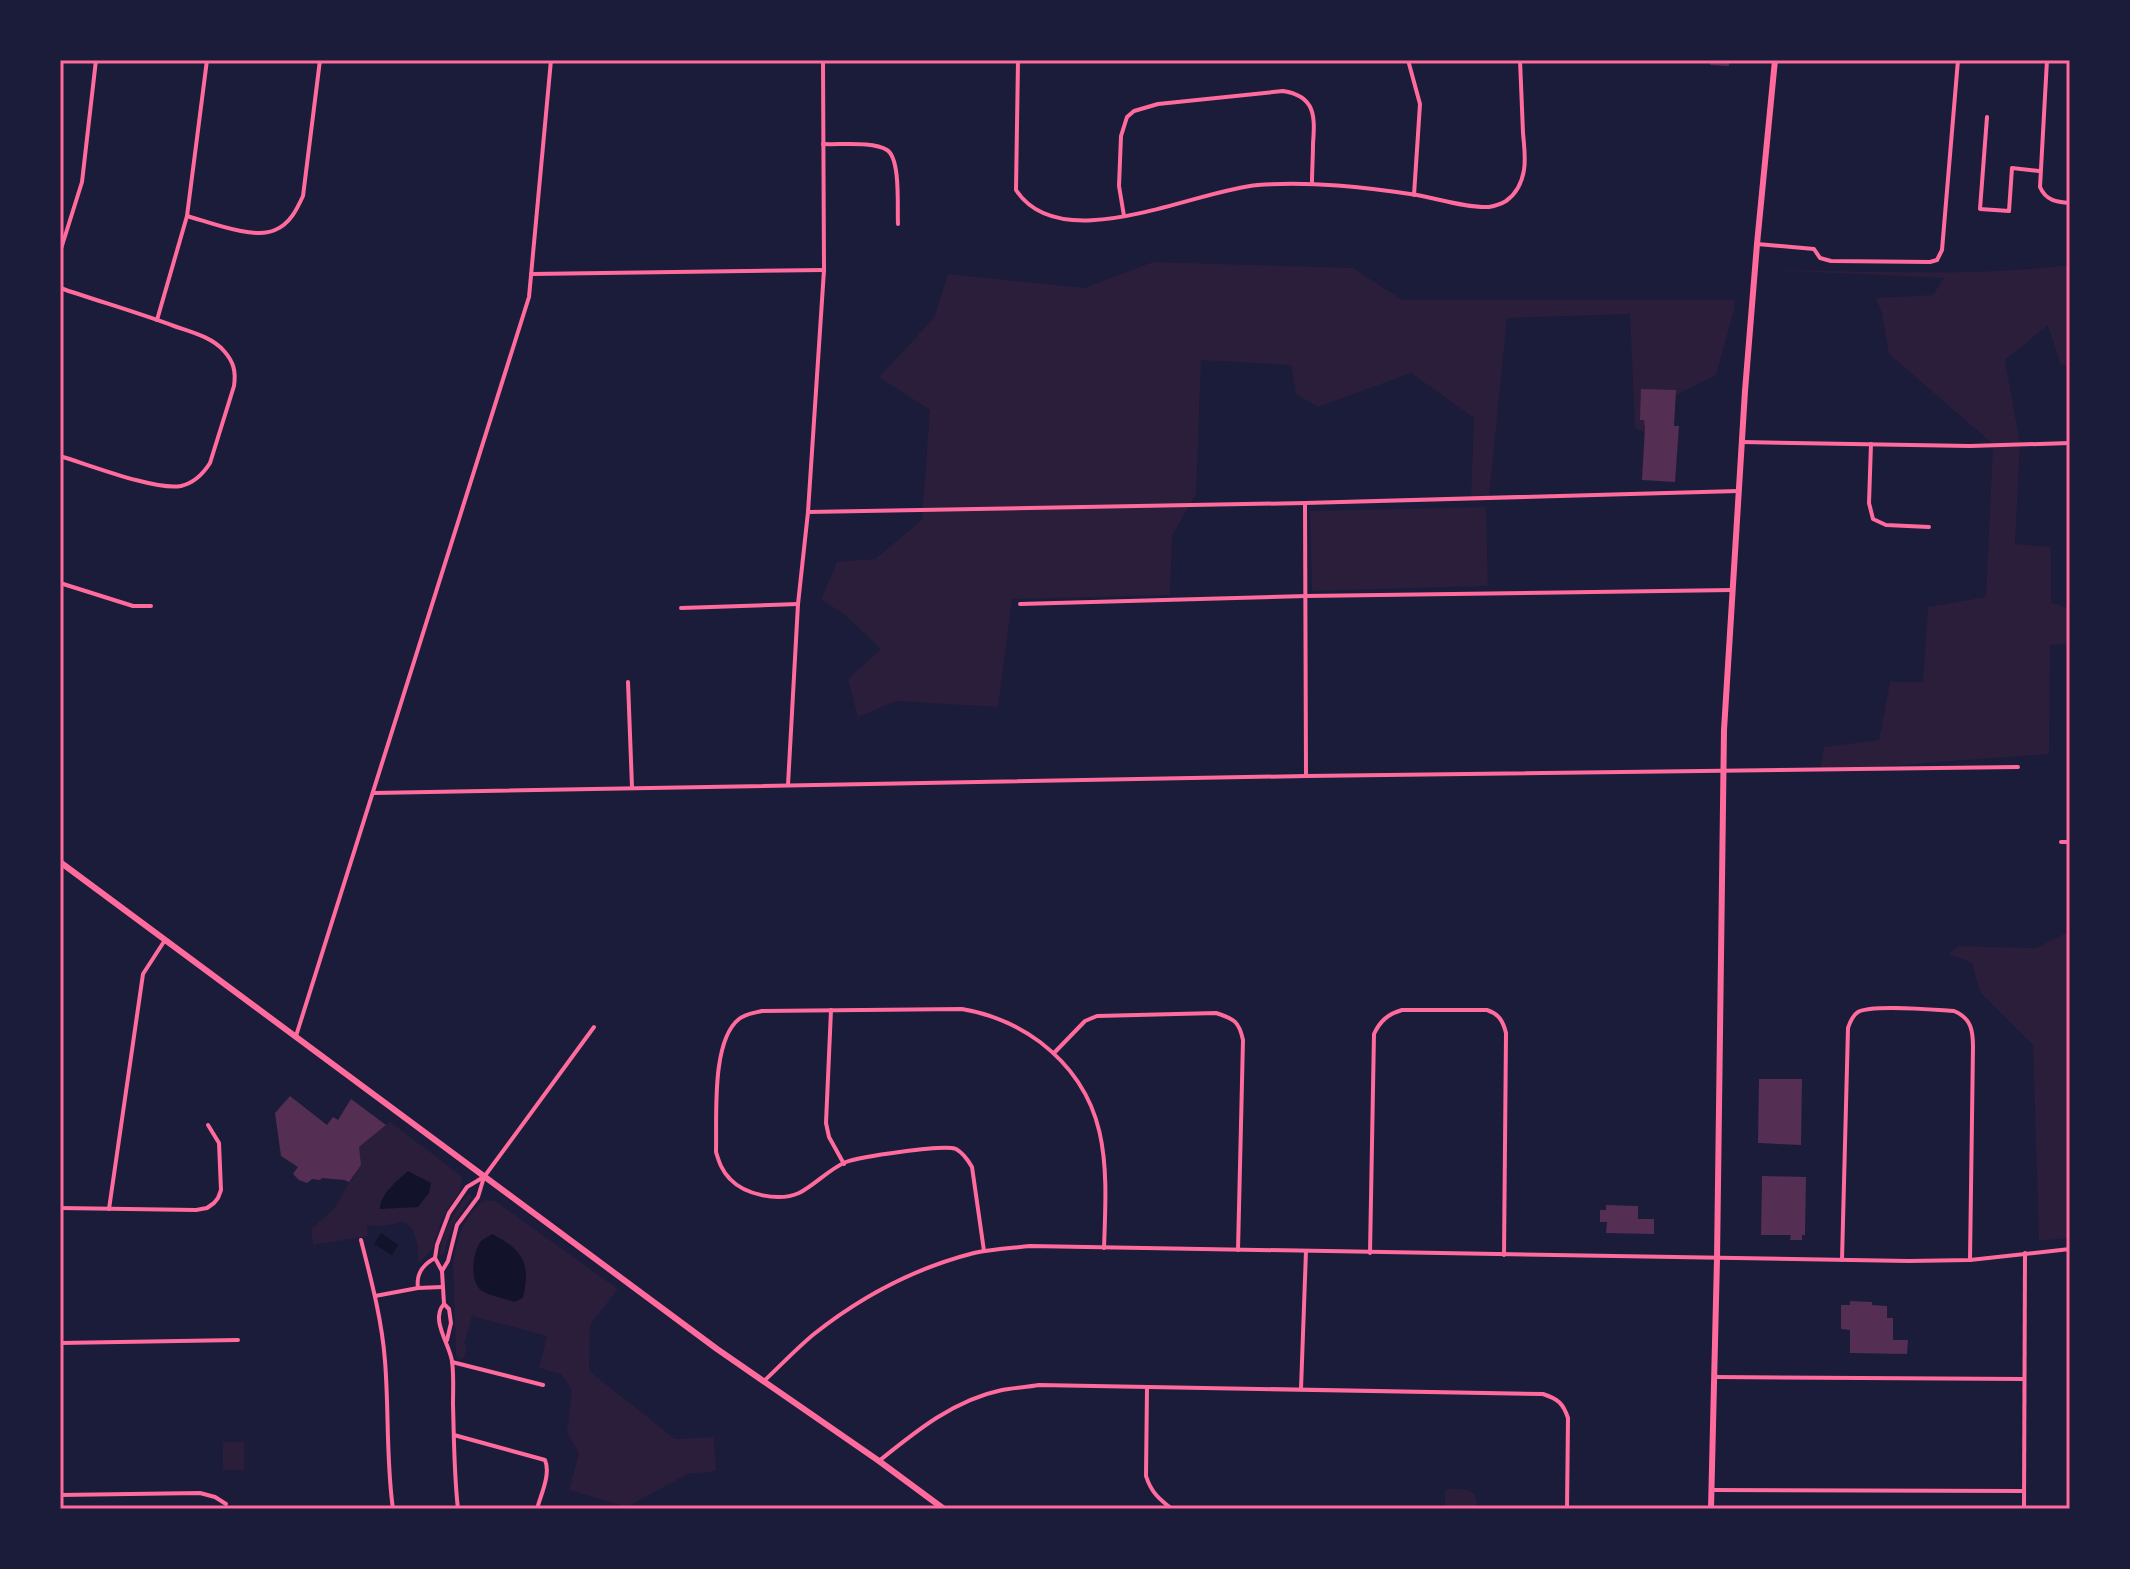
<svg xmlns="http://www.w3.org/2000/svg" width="2130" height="1569" font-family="'DejaVu Sans',sans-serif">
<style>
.green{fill:#2a1e3b}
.water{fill:#12122b}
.building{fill:#542f53}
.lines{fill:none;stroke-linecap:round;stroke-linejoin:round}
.minor{stroke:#ff6b9d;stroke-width:4}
.secondary{stroke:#ff6b9d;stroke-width:6}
.neatline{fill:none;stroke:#ff6b9d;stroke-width:3}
</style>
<rect width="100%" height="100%" fill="#1b1b3a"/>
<g class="green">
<path d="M1153 262 1353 268 1402 300H1735L1734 310 1716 375 1664 401 1648 434 1635 428 1630 314 1507 318 1489 497H1471L1474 418 1411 373 1318 407 1296 394 1291 365 1201 360 1196 494 1172 536 1170 595 1012 599 998 707 896 701 858 717 848 679 881 649 845 615 821 599 837 562 875 559 922 520 930 410 879 377 934 318 948 274 1084 288Z"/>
<path d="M2070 265V366L2061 365 2048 325 2005 360 2020 444 2015 544 2051 547V603L2070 608V644L2050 645 2049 754 1820 771 1824 747 1879 740 1890 682H1923L1928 607 1986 597 1993 444 1889 354 1882 314 1876 298 1933 295 1944 278 1772 270C1872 271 1972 277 2070 265Z"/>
<path d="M1486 507 1488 586 1312 591 1310 511Z"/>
<path d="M2070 931V1238L2039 1241 2033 1045 1980 992 1972 963 1949 954 1958 946 2036 948Z"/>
<path d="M390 1122 460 1175 462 1181 459 1193 447 1210 441 1222 433 1248 419 1263 417 1251 419 1250C408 1203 398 1232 367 1225L368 1236 313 1245 311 1229 336 1207 349 1182 354 1177 358 1168 359 1147Z"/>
<path d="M471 1194V1198C457 1216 449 1232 444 1254L440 1255C441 1232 454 1214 467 1195Z"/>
<path d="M485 1200 495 1201 618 1289 590 1325 589 1371 675 1439 714 1437 716 1471 687 1474 627 1507 569 1490 579 1454 567 1432 572 1390 561 1374 539 1368 547 1336 472 1316 464 1344 467 1345 464 1358 460 1360 456 1354 453 1264C456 1240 464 1215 485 1200Z"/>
<rect x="223" y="1442" width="21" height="28"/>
<path d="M1448 1489C1464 1489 1479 1487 1477 1509H1445V1492Z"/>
</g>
<g class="water">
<path d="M408 1171 431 1183 429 1193 418 1207 380 1209C380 1194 397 1181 408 1171Z"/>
<path d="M381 1233 398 1245 392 1255 374 1244Z"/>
<path d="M492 1234C523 1250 531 1263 523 1298L514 1302C504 1298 490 1296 482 1291 469 1282 472 1253 481 1241 484 1239 489 1236 492 1234Z"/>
</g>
<g class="building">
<path d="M1710 60H1729V66L1710 65Z"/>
<path d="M1641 389 1676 390 1674 426H1679L1675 482 1642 480 1645 427 1644 420H1640Z"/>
<path d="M1759 1079H1802L1801 1145 1758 1143Z"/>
<path d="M290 1096 327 1125 333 1117 338 1120 351 1099 386 1125 359 1147 361 1165 349 1182 344 1180 322 1178 320 1180 312 1179 307 1183 299 1180 293 1174 298 1167 281 1156 275 1113Z"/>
<path d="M1762 1176 1806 1177 1805 1235H1802V1240H1790L1791 1235H1761Z"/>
<path d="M1606 1205 1638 1206V1219H1654V1234L1606 1233 1607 1222H1600V1210H1606Z"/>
<path d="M1850 1301 1872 1302V1305L1887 1306V1318H1893V1340H1908L1907 1354 1850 1353V1330L1841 1329V1305H1850Z"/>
</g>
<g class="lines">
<g class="minor">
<path d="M1018 60 1016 190C1061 259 1195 190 1258 185 1311 181 1364 187 1417 195 1439 199 1467 208 1489 207 1495 206 1501 204 1506 201 1516 194 1522 182 1524 170 1526 158 1524 145 1523 133 1522 109 1521 84 1520 60"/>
<path d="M1408 60 1420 104 1414 195"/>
<path d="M2047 60 2040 187C2046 201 2057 202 2070 203"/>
<path d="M1987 117 1980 209 2009 211 2012 168 2039 171"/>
<path d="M823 144C840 145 873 141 887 150 901 159 897 208 898 224"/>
<path d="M187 216C209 222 254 240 275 230 290 224 297 209 303 196L320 60"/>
<path d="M1124 216 1119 186 1121 136 1127 117 1134 111 1158 104 1283 91C1316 96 1315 117 1313 144 1313 157 1312 170 1312 183"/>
<path d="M1757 244 1814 249 1820 258 1831 261 1930 262 1937 260 1942 250 1958 60"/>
<path d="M60 252 82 182 96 60"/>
<path d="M531 274 824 270"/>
<path d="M60 288C98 301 136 312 174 326 191 332 212 337 224 351 234 362 236 372 234 386L210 463C203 474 194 483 181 486 156 491 87 464 60 456"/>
<path d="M157 320 187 216 207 60"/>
<path d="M1742 442 1970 446 2070 443"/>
<path d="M1871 444 1869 503 1873 519 1886 525 1929 527"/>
<path d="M1305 503 1306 776"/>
<path d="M808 512 1305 503 1738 491"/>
<path d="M60 583 133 606H151"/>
<path d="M1020 604 1306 596 1733 590"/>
<path d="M681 608 798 604"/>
<path d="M628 682 632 787"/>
<path d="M788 785 798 604 808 512 824 270 823 60"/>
<path d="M374 793 1306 776 2018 767"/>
<path d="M2061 842H2070"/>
<path d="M831 1010 826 1123 829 1137 844 1164"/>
<path d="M296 1036 529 297 551 60"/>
<path d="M1054 1053 1085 1021 1097 1016 1216 1013C1234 1019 1239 1021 1243 1040L1238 1250"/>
<path d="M60 1208 196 1210 207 1208 214 1203 218 1198 221 1190 219 1143 208 1125"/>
<path d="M109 1209 143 974 165 940"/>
<path d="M361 1240C371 1279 382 1320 385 1361 389 1410 386 1460 393 1509"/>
<path d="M984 1251 972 1167C968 1160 963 1153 956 1149 944 1144 859 1157 846 1162 829 1169 815 1185 799 1193 779 1202 745 1195 730 1179 722 1171 719 1162 716 1152 717 1117 711 1041 739 1019 745 1014 754 1013 762 1011L962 1009C991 1014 1017 1025 1040 1042 1112 1097 1107 1166 1104 1248"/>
<path d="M1370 1253 1374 1034C1380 1021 1388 1014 1402 1010H1487C1499 1014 1503 1021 1506 1033L1504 1255"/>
<path d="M1842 1260 1848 1028C1850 1022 1853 1015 1858 1012 1872 1004 1936 1010 1954 1011 1971 1018 1973 1030 1973 1047L1970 1260"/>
<path d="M442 1271 448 1261 457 1225 478 1197 484 1177 594 1027"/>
<path d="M418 1288C416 1274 422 1265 435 1258"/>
<path d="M375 1296 418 1288 442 1287"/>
<path d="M444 1304C430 1319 449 1343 452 1361 454 1375 453 1390 453 1404 454 1439 454 1474 458 1509"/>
<path d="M447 1340 451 1323 449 1309 444 1304 442 1271 435 1258 437 1245 449 1213 467 1187 482 1178"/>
<path d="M60 1343 238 1340"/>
<path d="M452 1362 543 1385"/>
<path d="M1714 1377 2024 1379"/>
<path d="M764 1381C781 1365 797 1348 814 1334 862 1296 915 1268 974 1253 992 1249 1012 1248 1030 1246L1909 1261 1970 1260 2070 1249"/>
<path d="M1147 1388 1146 1476C1151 1492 1159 1499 1172 1509"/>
<path d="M1301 1389 1306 1251"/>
<path d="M454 1435 545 1460C551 1474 541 1494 537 1509"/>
<path d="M879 1461C916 1431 954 1400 1002 1390 1014 1388 1027 1387 1039 1385L1543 1394C1558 1399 1563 1403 1568 1418L1567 1509"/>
<path d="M1711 1490 2023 1491"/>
<path d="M60 1495 200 1493 215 1497 226 1504"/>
<path d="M2024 1509 2025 1253"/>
</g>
<g class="secondary">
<path d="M60 862 717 1349 879 1461 944 1509"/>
<path d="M1711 1509 1717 1259 1724 730 1745 391 1757 244 1775 60"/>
</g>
</g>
<rect width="2130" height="1569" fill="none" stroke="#1b1b3a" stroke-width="124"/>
<rect x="62" y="62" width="2006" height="1445" class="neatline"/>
</svg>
